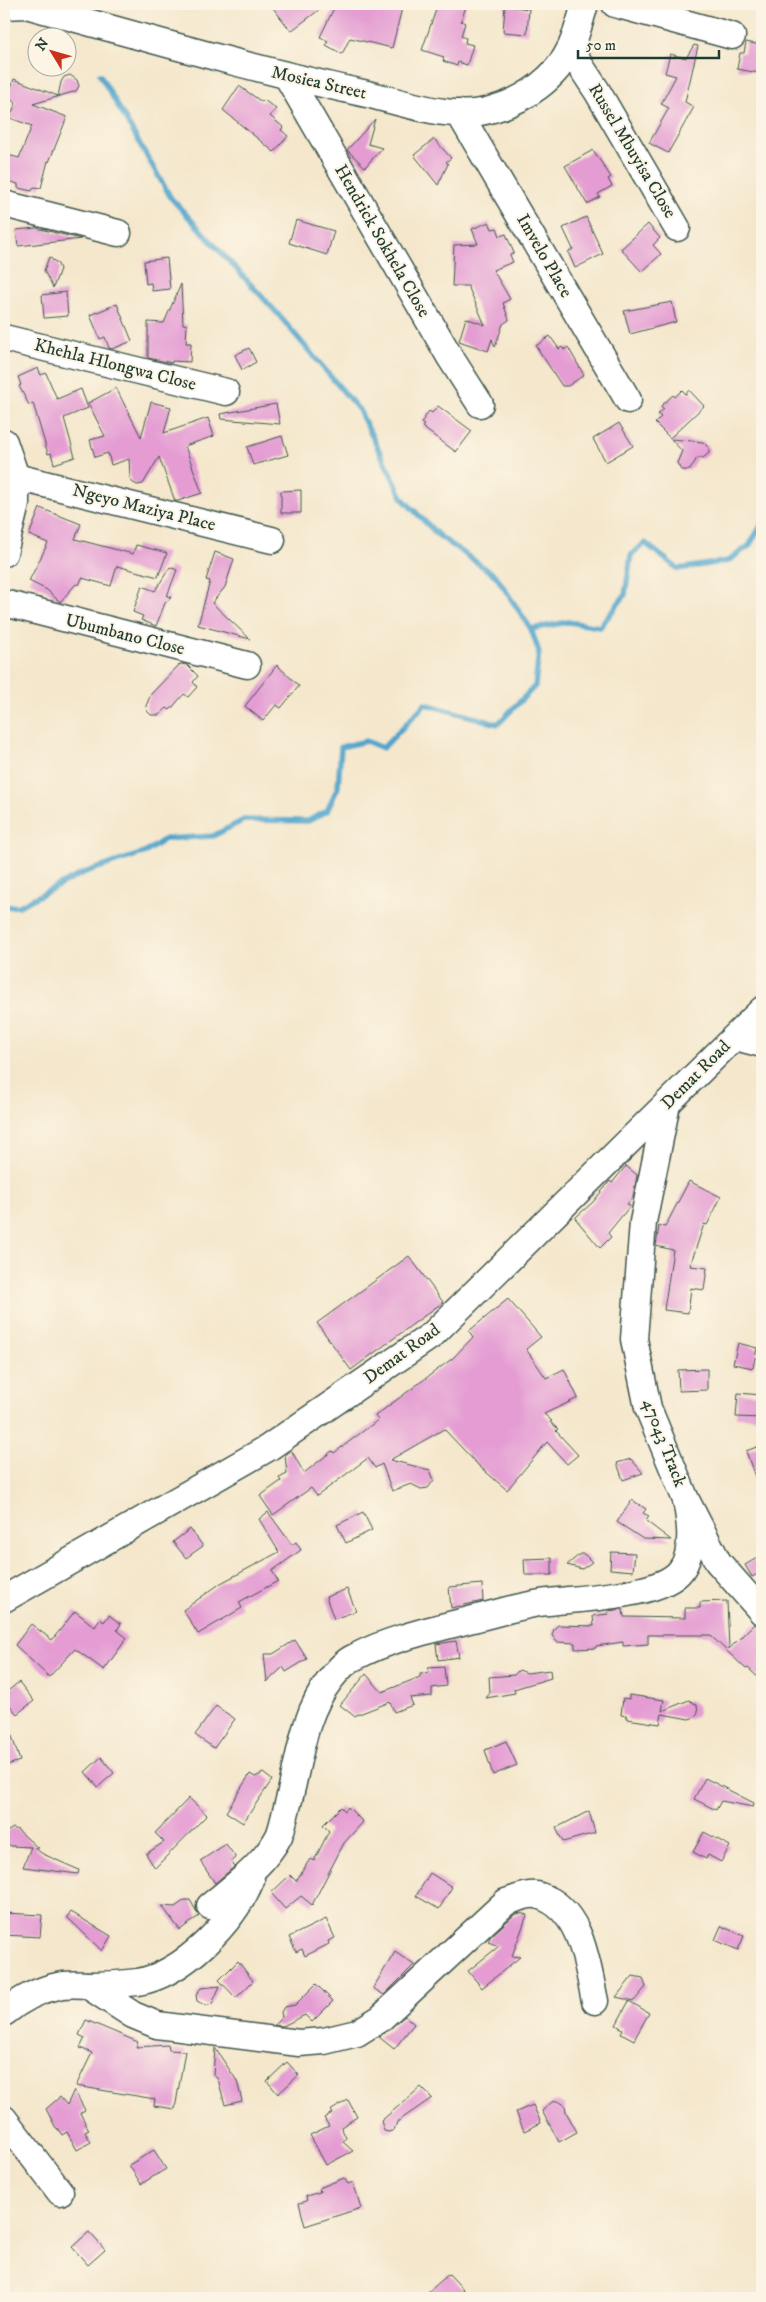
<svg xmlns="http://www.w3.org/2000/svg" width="766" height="2302" font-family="'IM FELL DW Pica',serif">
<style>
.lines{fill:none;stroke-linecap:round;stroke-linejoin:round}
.stream{stroke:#50a5cc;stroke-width:5.5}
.building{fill:#e49cd3}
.minor-casing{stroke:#3f564b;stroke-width:29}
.minor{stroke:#fff;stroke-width:26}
.labels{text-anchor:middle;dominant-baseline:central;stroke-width:4;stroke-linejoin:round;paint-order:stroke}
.street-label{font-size:18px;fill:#1f3d34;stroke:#fcf5e5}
</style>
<rect width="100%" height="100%" fill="#fcf5e5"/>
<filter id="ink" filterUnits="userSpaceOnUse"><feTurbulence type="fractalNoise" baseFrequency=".02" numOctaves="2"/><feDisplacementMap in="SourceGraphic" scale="10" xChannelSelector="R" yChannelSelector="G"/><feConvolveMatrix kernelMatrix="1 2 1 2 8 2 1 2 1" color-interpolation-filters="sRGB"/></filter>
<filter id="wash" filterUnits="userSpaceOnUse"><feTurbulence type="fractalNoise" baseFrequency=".0096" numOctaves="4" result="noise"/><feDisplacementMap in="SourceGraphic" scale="20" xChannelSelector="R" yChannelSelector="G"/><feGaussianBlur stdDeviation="1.12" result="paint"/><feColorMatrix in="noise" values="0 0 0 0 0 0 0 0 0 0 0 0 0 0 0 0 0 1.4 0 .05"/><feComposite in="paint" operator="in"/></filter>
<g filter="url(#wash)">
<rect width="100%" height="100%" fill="#f4e7cc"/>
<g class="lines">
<g class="stream">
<path d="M100 75 171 198 277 313 359 410 403 499 438 535 496 576 531 629"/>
<path d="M4 907 19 906 83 873 146 852 165 839 213 836 244 820 308 821 327 811 338 787 341 747 366 741 383 748 425 704 498 724 535 686 539 652 531 629 568 622 600 627 625 595 631 555 645 543 678 569 728 561 749 546 762 524"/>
</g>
</g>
<g id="blocks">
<g class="building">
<path d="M270 4H327L291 31Z"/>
<path d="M336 4H403L392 48 350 38 342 54 326 45 328 41 320 37Z"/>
<path d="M438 4H467L461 21 465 23 461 36 466 38 465 43 473 45 467 65 458 62 457 66 443 61 444 57 422 50Z"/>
<path d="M505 6 529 9 527 34 503 32Z"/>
<path d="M746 42 761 45 759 73 737 69 740 53H744Z"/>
<path d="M694 45 698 46 685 102 694 107 668 153 649 143 669 108 661 104 676 76 665 73 670 54 686 58Z"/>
<path d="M70 75 77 80 79 86 76 91 73 92 33 104 67 117 49 162 48 161 41 188 34 187 32 191 18 188V184L4 180V154L19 158 32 126 10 118 16 102 7 99 14 79 58 96 61 82 64 77Z"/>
<path d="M239 86 262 102 264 100 276 109 270 116 283 127 281 130 288 136 274 152 223 110Z"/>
<path d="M375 119 368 144 382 148 365 167 347 150Z"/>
<path d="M434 139 451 158 446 162 448 164 438 185 414 155Z"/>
<path d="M593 150 611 177 608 179 612 186 598 194 600 197 587 204 565 166Z"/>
<path d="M586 217 603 254 575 268 568 252 573 249 563 228Z"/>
<path d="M296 220 334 231 327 255 289 243Z"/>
<path d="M489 222 492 229 497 228 500 236 506 234 514 253 510 255 513 262 493 270 510 299 503 303 509 320 503 324 495 347 492 339 488 351 459 341 466 318 485 325 468 286H452L454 245 478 244 472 229Z"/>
<path d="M648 224 660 238 653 245 661 254 642 272 621 249Z"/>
<path d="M36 228 81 239 18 246 16 230Z"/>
<path d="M49 257 58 264 60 269 53 288 44 271Z"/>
<path d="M167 258 170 289 152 291 151 283 146 284 144 261Z"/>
<path d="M181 284 183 324 187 325 186 343H191L190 362 172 361V363L148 358V322L164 323Z"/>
<path d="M66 292 68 316 44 318 42 295Z"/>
<path d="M672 302 676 322 630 334 624 311Z"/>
<path d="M117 304 132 341 112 349 109 348 105 337 100 339 90 315Z"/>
<path d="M550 336 559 349 562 347 564 350 568 347 584 375 568 386H562L536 346Z"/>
<path d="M249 348 256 362 242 370 235 355Z"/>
<path d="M38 368 41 375 46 373 57 399 81 389 88 408 64 418 75 457 54 464 51 453 48 454 33 403 29 405 19 386 21 385 18 377Z"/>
<path d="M116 388 141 437 151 402 171 407 164 433 208 418 214 436 185 446 202 493 178 501H175L159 457 143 484 137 485 132 482 130 478 129 459 111 465 108 453 95 457 90 440 105 436 88 403Z"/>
<path d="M682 390 686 394 689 390 704 406 670 438 655 423 661 417 658 414 664 409 661 406 673 395 675 397Z"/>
<path d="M276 404 280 424 221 419 220 414Z"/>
<path d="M438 406 472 431 456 452 422 427 424 425 421 423 429 411 432 413Z"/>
<path d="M619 423 633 446 606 462 593 439Z"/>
<path d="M282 436 288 455 253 465 247 447Z"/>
<path d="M671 439 703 442 709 448V453L703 458H697L690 470H681L677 463 682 451Z"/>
<path d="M301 490V513H281V491Z"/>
<path d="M40 508 81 524 75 539 133 554 136 545 167 553 158 577 117 566 111 586 82 578 79 585 76 584 60 602 47 590 29 581 48 543 29 535Z"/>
<path d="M215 552 234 559 225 587 212 603 250 639 198 625 210 581 206 580Z"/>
<path d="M170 567 177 570 167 596 172 597 165 603 156 626 141 620 143 616 133 612 142 586 155 591Z"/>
<path d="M180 664 187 665 198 676 193 682 197 687 188 697 184 694 170 710 167 708 159 715H151L147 711 146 706 151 694Z"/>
<path d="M277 665 299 686 281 708 276 705 263 721 245 706Z"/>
<path d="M626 1166 637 1175 633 1197 627 1204 630 1206 608 1233 611 1237 600 1248 575 1218 593 1202 610 1181 612 1183Z"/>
<path d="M689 1181 721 1197 707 1225 704 1224 690 1266 707 1268 704 1290 691 1288 688 1313 664 1310 673 1250 656 1246 659 1226 665 1227Z"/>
<path d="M409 1256 443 1302 351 1370 317 1323Z"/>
<path d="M508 1299 541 1337 526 1349 546 1378 564 1369 578 1398 544 1414 552 1421 550 1422 558 1429 556 1431 578 1455 567 1464 547 1442 507 1490 479 1466 444 1429 390 1460 430 1470 434 1480 428 1488 421 1489 411 1484 392 1491 382 1464 375 1468 368 1458 317 1496 311 1488 273 1515 260 1496 281 1481 279 1478 287 1474 285 1455 291 1450 304 1473 332 1451 334 1453 378 1420 375 1416 453 1358 473 1337 469 1331Z"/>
<path d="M738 1343 757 1348 753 1368 733 1364Z"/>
<path d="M707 1369V1390L679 1391 678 1370Z"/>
<path d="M738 1393 762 1395V1418L736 1417Z"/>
<path d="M762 1445V1491H760L746 1451Z"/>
<path d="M631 1459 643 1473 623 1480 617 1463Z"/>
<path d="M632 1500 646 1509 643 1513 649 1516 646 1521 671 1540 643 1539 617 1522Z"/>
<path d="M268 1512 292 1545 296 1542 301 1550 272 1571 278 1581 239 1602 242 1608 198 1634 183 1610 221 1583 279 1552 259 1519Z"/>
<path d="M363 1512 372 1530 346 1543 337 1525Z"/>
<path d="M190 1529 203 1546 186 1558 173 1542Z"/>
<path d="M611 1552 635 1553 633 1571 610 1569Z"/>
<path d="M580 1554H584L592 1562 582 1569 567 1565Z"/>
<path d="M762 1555V1572L752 1577 745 1565Z"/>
<path d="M552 1558V1575H525L524 1559Z"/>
<path d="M482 1584 483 1601 451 1608 449 1587Z"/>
<path d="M347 1589 356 1611 334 1619 326 1597Z"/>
<path d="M727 1601 729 1649 754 1624 762 1627V1681L748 1668 746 1669 710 1635H648V1644L623 1646V1642L596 1646V1648L575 1649V1643L557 1642 552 1635 554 1629 558 1625 594 1626 593 1616 608 1614V1611L623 1609 624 1617 685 1618V1608H700V1602Z"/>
<path d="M75 1611 95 1627 100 1619 104 1622 109 1615 121 1624 117 1630 127 1638 104 1670 75 1649 49 1677 15 1645 31 1624 52 1640Z"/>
<path d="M295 1640 307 1659 286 1672 283 1667 267 1682 264 1654H273Z"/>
<path d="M456 1641 459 1657 438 1660 436 1644Z"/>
<path d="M444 1667 446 1686 432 1688V1696L410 1698 413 1705 394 1712 390 1702 354 1716 340 1705 366 1674 382 1692 420 1677V1674L429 1673 428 1668Z"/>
<path d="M519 1670 527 1673 550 1670 551 1678 514 1689 515 1693 486 1698 490 1693 489 1677 514 1675Z"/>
<path d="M19 1682 34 1701 17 1714 4 1698V1694Z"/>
<path d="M629 1695 664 1700 662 1711 689 1700 697 1705 698 1712 695 1717 689 1719 662 1714 660 1724 627 1719V1716L621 1715 623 1698 629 1699Z"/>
<path d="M216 1706 235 1719 214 1748 195 1735Z"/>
<path d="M4 1721H7L20 1761 4 1766Z"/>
<path d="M506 1741 517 1765 493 1775 485 1750Z"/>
<path d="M101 1757 114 1773 98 1787 85 1772Z"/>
<path d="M263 1773 272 1780 243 1823 226 1812 250 1774 255 1777Z"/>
<path d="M705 1778 754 1803 753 1807 721 1801 716 1810 694 1799Z"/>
<path d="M189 1798 207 1815 155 1868 146 1854 164 1842 155 1833Z"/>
<path d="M341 1807 345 1811 348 1807 363 1822 344 1843 312 1905 301 1896 285 1909 271 1893 290 1875 296 1881 310 1859 314 1861 329 1831 323 1825Z"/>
<path d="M589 1811 595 1833 563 1842 556 1828Z"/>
<path d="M13 1828 18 1830 38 1848H34L43 1854 79 1870 78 1874 23 1867 31 1847 11 1846 6 1843 4 1838 5 1833Z"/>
<path d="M704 1832 730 1846 721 1862 708 1855 706 1859 693 1852Z"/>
<path d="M226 1844 236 1858 232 1861 234 1867 215 1883 200 1861Z"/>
<path d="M430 1873 452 1887 439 1909 416 1896Z"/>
<path d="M185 1900H190L199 1916 180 1930 162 1906 175 1907Z"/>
<path d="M71 1912 111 1936 102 1951 67 1917Z"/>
<path d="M4 1913 42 1915 40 1937 4 1935Z"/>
<path d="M520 1913 527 1915 512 1956 520 1957 482 1988 468 1971 499 1946 488 1942 490 1937 514 1915Z"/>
<path d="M326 1919 335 1938 328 1941 329 1944 305 1956 302 1949 296 1952 289 1937Z"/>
<path d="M721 1926 744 1936 738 1950 715 1940Z"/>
<path d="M395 1952 414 1965 384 1995 373 1988Z"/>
<path d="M238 1961 253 1981 236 1998 219 1980Z"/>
<path d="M633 1976 643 1978 646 1987 634 2001 616 1997Z"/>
<path d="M316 1984 333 2001 312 2022 305 2015 283 2026 274 2025 282 2017 281 2012 284 2007 295 2005Z"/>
<path d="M220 1986 212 2004 206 2006 197 2001 196 1995 201 1988Z"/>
<path d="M629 2001 649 2013 634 2040 621 2033 623 2029 616 2025Z"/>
<path d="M405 2016 414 2024 394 2049 379 2037Z"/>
<path d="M86 2020 138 2042 136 2047 168 2045 169 2050 185 2051 175 2109 154 2106 155 2099 76 2086 92 2053 80 2048 85 2038 79 2035Z"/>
<path d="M215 2048 237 2081 242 2101 225 2105 218 2079 213 2075Z"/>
<path d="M287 2062 299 2075 278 2094 267 2081Z"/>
<path d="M421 2087 432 2098 397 2122 394 2130 389 2132 384 2131 381 2121Z"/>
<path d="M74 2090 85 2110 80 2113 89 2130 85 2132 91 2142 77 2150 67 2132 62 2135 57 2128H56L46 2109 60 2097 67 2105Z"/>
<path d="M348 2100 357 2117 341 2127 346 2138 343 2142 353 2151 326 2165 310 2135 329 2126 324 2118 332 2113 330 2111Z"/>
<path d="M558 2101 565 2105 566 2112 577 2132 559 2142 542 2111 552 2102Z"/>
<path d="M533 2105 541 2123 524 2131 516 2112Z"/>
<path d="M154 2150 166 2169 141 2184 129 2165Z"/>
<path d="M344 2178 348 2184 353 2182 361 2208 305 2226 299 2203 307 2201 306 2196 320 2192 319 2188Z"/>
<path d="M89 2232 105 2250 88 2265 72 2247Z"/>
<path d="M449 2274 464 2290 456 2298H421Z"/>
</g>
</g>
</g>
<g filter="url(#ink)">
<use href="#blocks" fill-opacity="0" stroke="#3f564b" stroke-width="1"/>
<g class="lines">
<defs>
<g id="minor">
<path d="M615 4 732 36"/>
<path d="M4 6 26 5C139 36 252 69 367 94 406 103 454 122 493 109 525 100 557 78 571 47 577 33 581 18 585 4"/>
<path d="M570 50 597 91 677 228"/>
<path d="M287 76 450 357 480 404"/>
<path d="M459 113 628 400"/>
<path d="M4 204 118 233"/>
<path d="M4 338 226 392"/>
<path d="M4 442 16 477V504L4 553"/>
<path d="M16 477 272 540"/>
<path d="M4 603 247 665"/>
<path d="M735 1037 762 1044"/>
<path d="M667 1104 643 1222 634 1339 648 1408 686 1500 718 1562 762 1612"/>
<path d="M4 1599 268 1448 432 1335 762 1010"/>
<path d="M210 1906C234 1886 264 1865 279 1836 282 1829 284 1819 286 1811 299 1767 301 1717 330 1680 337 1671 345 1661 355 1657 393 1637 436 1629 477 1618 498 1613 519 1606 540 1603 572 1598 661 1598 681 1570 695 1551 690 1521 686 1500"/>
<path d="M87 1985 133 2015 157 2025 299 2043 324 2041 357 2033 381 2018 506 1902C516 1899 530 1892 540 1896 582 1909 587 1965 595 2001"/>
<path d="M4 2013C20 2000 38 1990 58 1986 69 1983 82 1985 92 1985 108 1985 123 1984 138 1982 184 1974 234 1921 251 1880"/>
<path d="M4 2119 60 2192"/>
</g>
</defs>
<use href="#minor" class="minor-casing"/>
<use href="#minor" class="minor"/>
</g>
</g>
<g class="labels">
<g class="street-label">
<text transform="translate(319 83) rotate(13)">Mosiea Street</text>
<text transform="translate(632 151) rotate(59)">Russel Mbuyisa Close</text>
<text transform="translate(382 241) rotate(60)">Hendrick Sokhela Close</text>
<text transform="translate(544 256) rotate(60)">Imvelo Place</text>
<text transform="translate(115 365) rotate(14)">Khehla Hlongwa Close</text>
<text transform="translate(144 508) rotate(14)">Ngeyo Maziya Place</text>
<text transform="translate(125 635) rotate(14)">Ubumbano Close</text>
<text transform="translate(696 1075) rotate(-45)">Demat Road</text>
<text transform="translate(402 1354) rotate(-36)">Demat Road</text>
<text transform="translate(664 1443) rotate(69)">47043 Track</text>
</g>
</g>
<rect width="766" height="2302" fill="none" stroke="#fcf5e5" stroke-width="20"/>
<g transform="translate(52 52) rotate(307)"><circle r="24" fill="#fcf5e5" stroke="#a4ab9e"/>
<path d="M0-4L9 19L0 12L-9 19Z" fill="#c8321e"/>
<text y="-8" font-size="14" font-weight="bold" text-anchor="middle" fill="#1f3d34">N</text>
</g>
<path d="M578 50v8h141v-8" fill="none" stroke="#1f3d34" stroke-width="2.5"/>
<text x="586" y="50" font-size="15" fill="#1f3d34" stroke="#fcf5e5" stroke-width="4" paint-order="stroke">50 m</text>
</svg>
